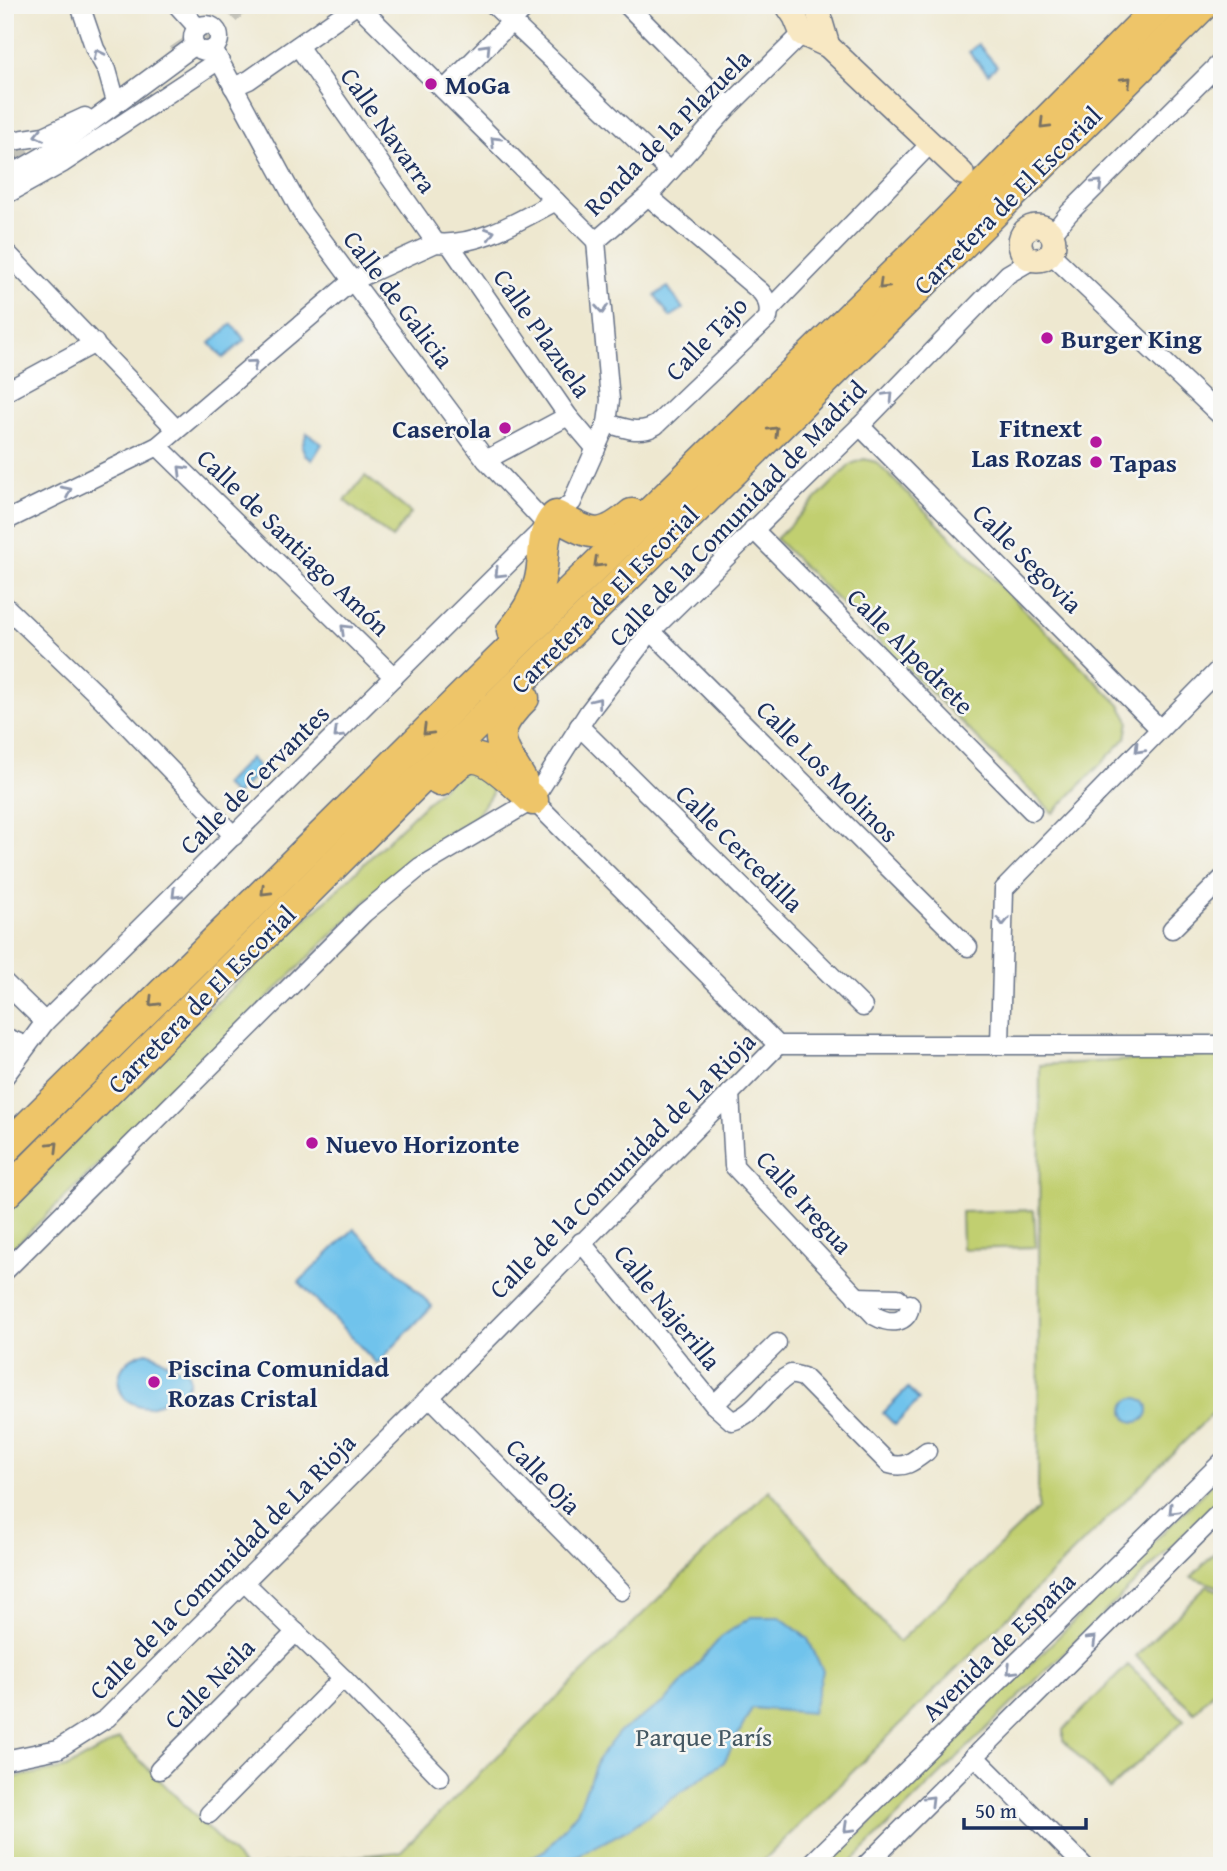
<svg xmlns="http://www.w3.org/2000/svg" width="1227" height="1871" font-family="'Gentium Book Plus',serif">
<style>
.green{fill:#c1cf70;stroke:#6e7f67;stroke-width:2}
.water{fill:#70c3ec;stroke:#4679a5;stroke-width:2}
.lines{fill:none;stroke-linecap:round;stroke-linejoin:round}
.secondary-tunnel{stroke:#c4c3b9;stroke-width:23;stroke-dasharray:23 11;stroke-linecap:butt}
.street-casing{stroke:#657086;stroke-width:21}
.secondary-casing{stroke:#657086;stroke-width:26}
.highway-casing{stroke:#657086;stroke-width:33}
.street{stroke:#fff;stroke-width:18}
.secondary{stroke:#f8e8c3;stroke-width:23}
.highway{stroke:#eec569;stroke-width:30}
.oneway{stroke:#8d97ae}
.oneway2{stroke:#7a7263}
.poi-dot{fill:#b5179e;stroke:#f6f6f2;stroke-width:2.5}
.labels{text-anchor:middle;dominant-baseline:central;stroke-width:5;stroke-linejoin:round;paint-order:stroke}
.poi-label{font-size:26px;font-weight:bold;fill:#1b2f5e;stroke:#f6f6f2;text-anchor:start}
.street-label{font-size:26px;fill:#1b2f5e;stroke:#f6f6f2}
.park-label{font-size:26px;fill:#445762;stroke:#f6f6f2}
</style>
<rect width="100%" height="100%" fill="#f6f6f2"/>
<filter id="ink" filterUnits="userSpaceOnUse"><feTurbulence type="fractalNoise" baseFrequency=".0143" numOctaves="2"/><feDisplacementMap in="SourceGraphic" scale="14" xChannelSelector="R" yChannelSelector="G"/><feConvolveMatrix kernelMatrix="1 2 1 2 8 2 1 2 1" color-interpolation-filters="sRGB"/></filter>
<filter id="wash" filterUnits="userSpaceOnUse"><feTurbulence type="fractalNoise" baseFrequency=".00686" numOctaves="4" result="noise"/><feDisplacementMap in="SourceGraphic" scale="28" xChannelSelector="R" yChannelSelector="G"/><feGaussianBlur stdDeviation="1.57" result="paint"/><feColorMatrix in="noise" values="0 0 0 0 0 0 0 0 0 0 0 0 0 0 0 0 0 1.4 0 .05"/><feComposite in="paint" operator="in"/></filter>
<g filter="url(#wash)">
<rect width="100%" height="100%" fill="#eee8d0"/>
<g class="green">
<path d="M864 459 876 462 1120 705 1129 721 1126 738 1053 813 776 539 851 464Z"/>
<path d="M365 476 411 513 392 538 345 501Z"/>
<path d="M463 767 493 775 492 793 476 817 436 841 365 902 5 1256V1208L205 1013 339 888Z"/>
<path d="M1222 1055V1404L758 1866H260L400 1852 769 1490 899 1642 1038 1509 1040 1065Z"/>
<path d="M1034 1210 1036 1247 962 1249 961 1212Z"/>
<path d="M1222 1474V1497L847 1866H827Z"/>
<path d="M1222 1545V1588L1191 1577Z"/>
<path d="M1207 1586 1222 1592V1682L1194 1712 1136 1656Z"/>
<path d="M1128 1665 1184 1720 1110 1789 1063 1740V1730Z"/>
<path d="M119 1739 245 1866H5V1779L66 1768Z"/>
</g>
<g class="water">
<path d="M978 44 997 66 988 74 969 52Z"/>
<path d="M668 287 683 309 670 317 655 295Z"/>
<path d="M232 324 245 340 223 358 210 343Z"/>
<path d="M307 433 322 444 312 460 305 455 302 446Z"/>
<path d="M250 758 261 769 235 796 224 785Z"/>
<path d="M354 1229 432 1306 377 1364 299 1282Z"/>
<path d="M147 1352C161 1356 162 1361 172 1366 177 1368 183 1369 188 1372 190 1380 190 1384 184 1390L171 1391C159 1410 143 1411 125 1399 110 1377 124 1357 147 1352Z"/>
<path d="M908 1388 919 1400 895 1425 883 1413Z"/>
<circle cx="1136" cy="1410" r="12"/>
<path d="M751 1617H780L808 1639 823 1671 812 1713 752 1708 724 1762 629 1829 558 1866H516L547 1849 577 1812 598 1759 619 1732 666 1701 721 1637Z"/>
</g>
</g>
<g filter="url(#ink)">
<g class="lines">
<g class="secondary-tunnel">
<path d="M176 57 207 36 237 5"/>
<path d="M8 162 58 132"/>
</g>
<defs>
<g id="street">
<path d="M80 5 95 49 107 70 116 102"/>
<path d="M177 5 198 28"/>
<path d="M358 5 596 241"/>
<path d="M494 5 669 171"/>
<path d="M627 5 728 107"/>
<circle cx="206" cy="38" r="13"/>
<path d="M298 46 436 243"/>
<path d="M233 87 249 80 356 5"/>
<path d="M444 90 528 5"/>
<path d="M5 142 44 136 85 117"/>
<path d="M5 163 8 162"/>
<path d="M5 178 52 151 195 45"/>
<path d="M5 195 63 163 219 60"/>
<path d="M1052 234 1069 213 1222 61"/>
<path d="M596 241 648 196 728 107 802 34"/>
<path d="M450 245 568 416 596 449"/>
<path d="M5 251 176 429"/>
<path d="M1051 254 1222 417"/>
<path d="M770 309 931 143"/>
<path d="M5 392 95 343"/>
<path d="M607 423C624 428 640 435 656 425L768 318C770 307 768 301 761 292L648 196"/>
<path d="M860 426 1159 728"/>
<path d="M158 446 394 677"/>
<path d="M486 460 568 416"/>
<path d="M556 516 572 502 607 423 610 400 596 241"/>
<path d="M5 521 158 446 352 281 436 243C478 247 520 220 556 201"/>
<path d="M753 529 1032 811"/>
<path d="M5 606 103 700 234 836"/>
<path d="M651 631 968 947"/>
<path d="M579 726 863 1007"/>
<path d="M533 800 778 1045H1222"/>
<path d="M1172 929 1222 879"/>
<path d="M5 983 45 1022"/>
<path d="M5 1037 26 1046"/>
<path d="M1000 1045 1004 889 1222 666"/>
<path d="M5 1076 45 1022 547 525 486 460 302 213 213 49"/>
<path d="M730 1093 734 1166 875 1316C889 1324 909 1325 910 1304"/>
<path d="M581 1242 714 1405 732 1421C757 1414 768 1386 791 1374L803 1377 889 1464C905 1469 914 1461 927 1451"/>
<path d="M5 1271 364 913 420 867 533 800 588 713 651 631 860 426 1008 274 1032 260"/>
<path d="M856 1297 898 1298"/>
<path d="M430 1397 621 1591"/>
<path d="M714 1405 777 1343"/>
<path d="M245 1583 343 1678 440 1777"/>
<path d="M974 1756 1084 1866"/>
<path d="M5 1760 58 1749 107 1718 430 1397 778 1045"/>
<path d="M159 1770 296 1632"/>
<path d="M209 1814 343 1678"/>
<path d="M809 1866 1222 1462"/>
<path d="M865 1866 1222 1510"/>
</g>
<g id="secondary">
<path d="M787 5 795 17 802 34 828 46 962 173"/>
<path d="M816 5 828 46"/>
<circle cx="1037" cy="243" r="17"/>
</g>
<g id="highway">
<path d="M512 631C524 617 534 601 539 583 546 560 539 533 556 516 592 535 599 542 632 514"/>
<path d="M440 781C448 773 456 763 467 759 487 752 518 787 533 800"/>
<path d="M522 781C499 742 488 734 524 698"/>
<path d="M5 1149 476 683 935 234 1161 5"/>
<path d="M5 1194 395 804 617 587 1203 5"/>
</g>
</defs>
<use href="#street" class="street-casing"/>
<use href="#secondary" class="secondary-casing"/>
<use href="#highway" class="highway-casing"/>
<use href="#street" class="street"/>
<use href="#secondary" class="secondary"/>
<use href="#highway" class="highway"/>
</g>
<defs><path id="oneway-chevron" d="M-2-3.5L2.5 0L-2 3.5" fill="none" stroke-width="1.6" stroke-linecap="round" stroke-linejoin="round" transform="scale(1.75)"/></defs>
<g class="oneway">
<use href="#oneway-chevron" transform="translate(486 48) rotate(-46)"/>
<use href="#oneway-chevron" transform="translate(98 54) rotate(-117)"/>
<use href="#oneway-chevron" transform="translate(39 135) rotate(168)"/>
<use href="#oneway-chevron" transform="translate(495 141) rotate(-135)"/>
<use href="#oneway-chevron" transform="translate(1098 184) rotate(-45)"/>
<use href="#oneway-chevron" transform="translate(490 233) rotate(-16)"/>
<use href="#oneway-chevron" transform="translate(602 309) rotate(85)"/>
<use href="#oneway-chevron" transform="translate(253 364) rotate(-40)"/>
<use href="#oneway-chevron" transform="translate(889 396) rotate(-47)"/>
<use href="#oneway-chevron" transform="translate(182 470) rotate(-135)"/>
<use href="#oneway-chevron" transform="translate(67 491) rotate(-26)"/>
<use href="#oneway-chevron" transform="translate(499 573) rotate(135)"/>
<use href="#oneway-chevron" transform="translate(345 629) rotate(-136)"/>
<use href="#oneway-chevron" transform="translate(597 702) rotate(-52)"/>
<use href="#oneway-chevron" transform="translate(338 734) rotate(135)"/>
<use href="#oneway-chevron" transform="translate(1139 749) rotate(134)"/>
<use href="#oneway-chevron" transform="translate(176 894) rotate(135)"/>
<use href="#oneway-chevron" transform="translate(1003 921) rotate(91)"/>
<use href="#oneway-chevron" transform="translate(1173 1510) rotate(135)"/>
<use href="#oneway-chevron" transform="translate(1092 1640) rotate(-45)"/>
<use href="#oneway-chevron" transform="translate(1011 1670) rotate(136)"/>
<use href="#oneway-chevron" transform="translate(930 1800) rotate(-45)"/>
<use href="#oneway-chevron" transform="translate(848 1828) rotate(136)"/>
</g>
<g class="oneway2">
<use href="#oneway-chevron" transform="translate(1127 81) rotate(-45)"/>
<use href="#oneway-chevron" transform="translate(1044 124) rotate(135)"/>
<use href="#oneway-chevron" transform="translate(883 285) rotate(136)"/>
<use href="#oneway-chevron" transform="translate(774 431) rotate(-45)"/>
<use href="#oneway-chevron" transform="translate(598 563) rotate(136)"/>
<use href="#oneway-chevron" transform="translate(427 731) rotate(135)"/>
<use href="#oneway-chevron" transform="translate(265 891) rotate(135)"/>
<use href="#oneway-chevron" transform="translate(153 1002) rotate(135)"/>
<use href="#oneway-chevron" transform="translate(54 1146) rotate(-45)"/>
</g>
</g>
<g class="poi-dot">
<circle cx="431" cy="84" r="7"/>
<circle cx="1047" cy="338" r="7"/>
<circle cx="505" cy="428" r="7"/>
<circle cx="1096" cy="442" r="7"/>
<circle cx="1096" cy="462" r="7"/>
<circle cx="312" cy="1143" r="7"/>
<circle cx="154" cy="1382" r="7"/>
</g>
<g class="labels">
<g class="poi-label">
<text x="445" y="84">MoGa</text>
<text x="1061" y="338">Burger King</text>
<text x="1082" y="427" text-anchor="end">Fitnext<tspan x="1082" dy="30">Las Rozas</tspan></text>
<text x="491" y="428" text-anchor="end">Caserola</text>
<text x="1110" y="462">Tapas</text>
<text x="326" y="1143">Nuevo Horizonte</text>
<text x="168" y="1367">Piscina Comunidad<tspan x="168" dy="30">Rozas Cristal</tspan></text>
</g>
<g class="street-label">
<text transform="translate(389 130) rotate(55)">Calle Navarra</text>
<text transform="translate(667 132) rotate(-45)">Ronda de la Plazuela</text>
<text transform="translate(1007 200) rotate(-45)">Carretera de El Escorial</text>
<text transform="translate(399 299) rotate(53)">Calle de Galicia</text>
<text transform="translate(543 333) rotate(55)">Calle Plazuela</text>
<text transform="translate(706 338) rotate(-46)">Calle Tajo</text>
<text transform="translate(737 513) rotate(-46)">Calle de la Comunidad de Madrid</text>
<text transform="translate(294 542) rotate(44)">Calle de Santiago Amón</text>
<text transform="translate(1028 558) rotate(45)">Calle Segovia</text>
<text transform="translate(604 599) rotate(-45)">Carretera de El Escorial</text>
<text transform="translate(911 651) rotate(45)">Calle Alpedrete</text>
<text transform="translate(828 771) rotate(45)">Calle Los Molinos</text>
<text transform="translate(254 779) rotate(-45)">Calle de Cervantes</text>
<text transform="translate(740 848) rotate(45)">Calle Cercedilla</text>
<text transform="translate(201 999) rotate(-45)">Carretera de El Escorial</text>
<text transform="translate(622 1165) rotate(-45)">Calle de la Comunidad de La Rioja</text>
<text transform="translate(805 1202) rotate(48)">Calle Iregua</text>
<text transform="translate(668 1307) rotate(51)">Calle Najerilla</text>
<text transform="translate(544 1476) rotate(46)">Calle Oja</text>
<text transform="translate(222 1566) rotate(-45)">Calle de la Comunidad de La Rioja</text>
<text transform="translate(998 1646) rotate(-44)">Avenida de España</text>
<text transform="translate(209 1683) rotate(-45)">Calle Neila</text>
</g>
<g class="park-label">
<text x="704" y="1736">Parque París</text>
</g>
</g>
<rect width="1227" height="1871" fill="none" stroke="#f6f6f2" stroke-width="28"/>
<path d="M964 1818v10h122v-10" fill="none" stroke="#1b2f5e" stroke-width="3.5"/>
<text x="975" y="1818" font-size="21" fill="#1b2f5e" stroke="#f6f6f2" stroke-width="5" paint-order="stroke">50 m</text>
</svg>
